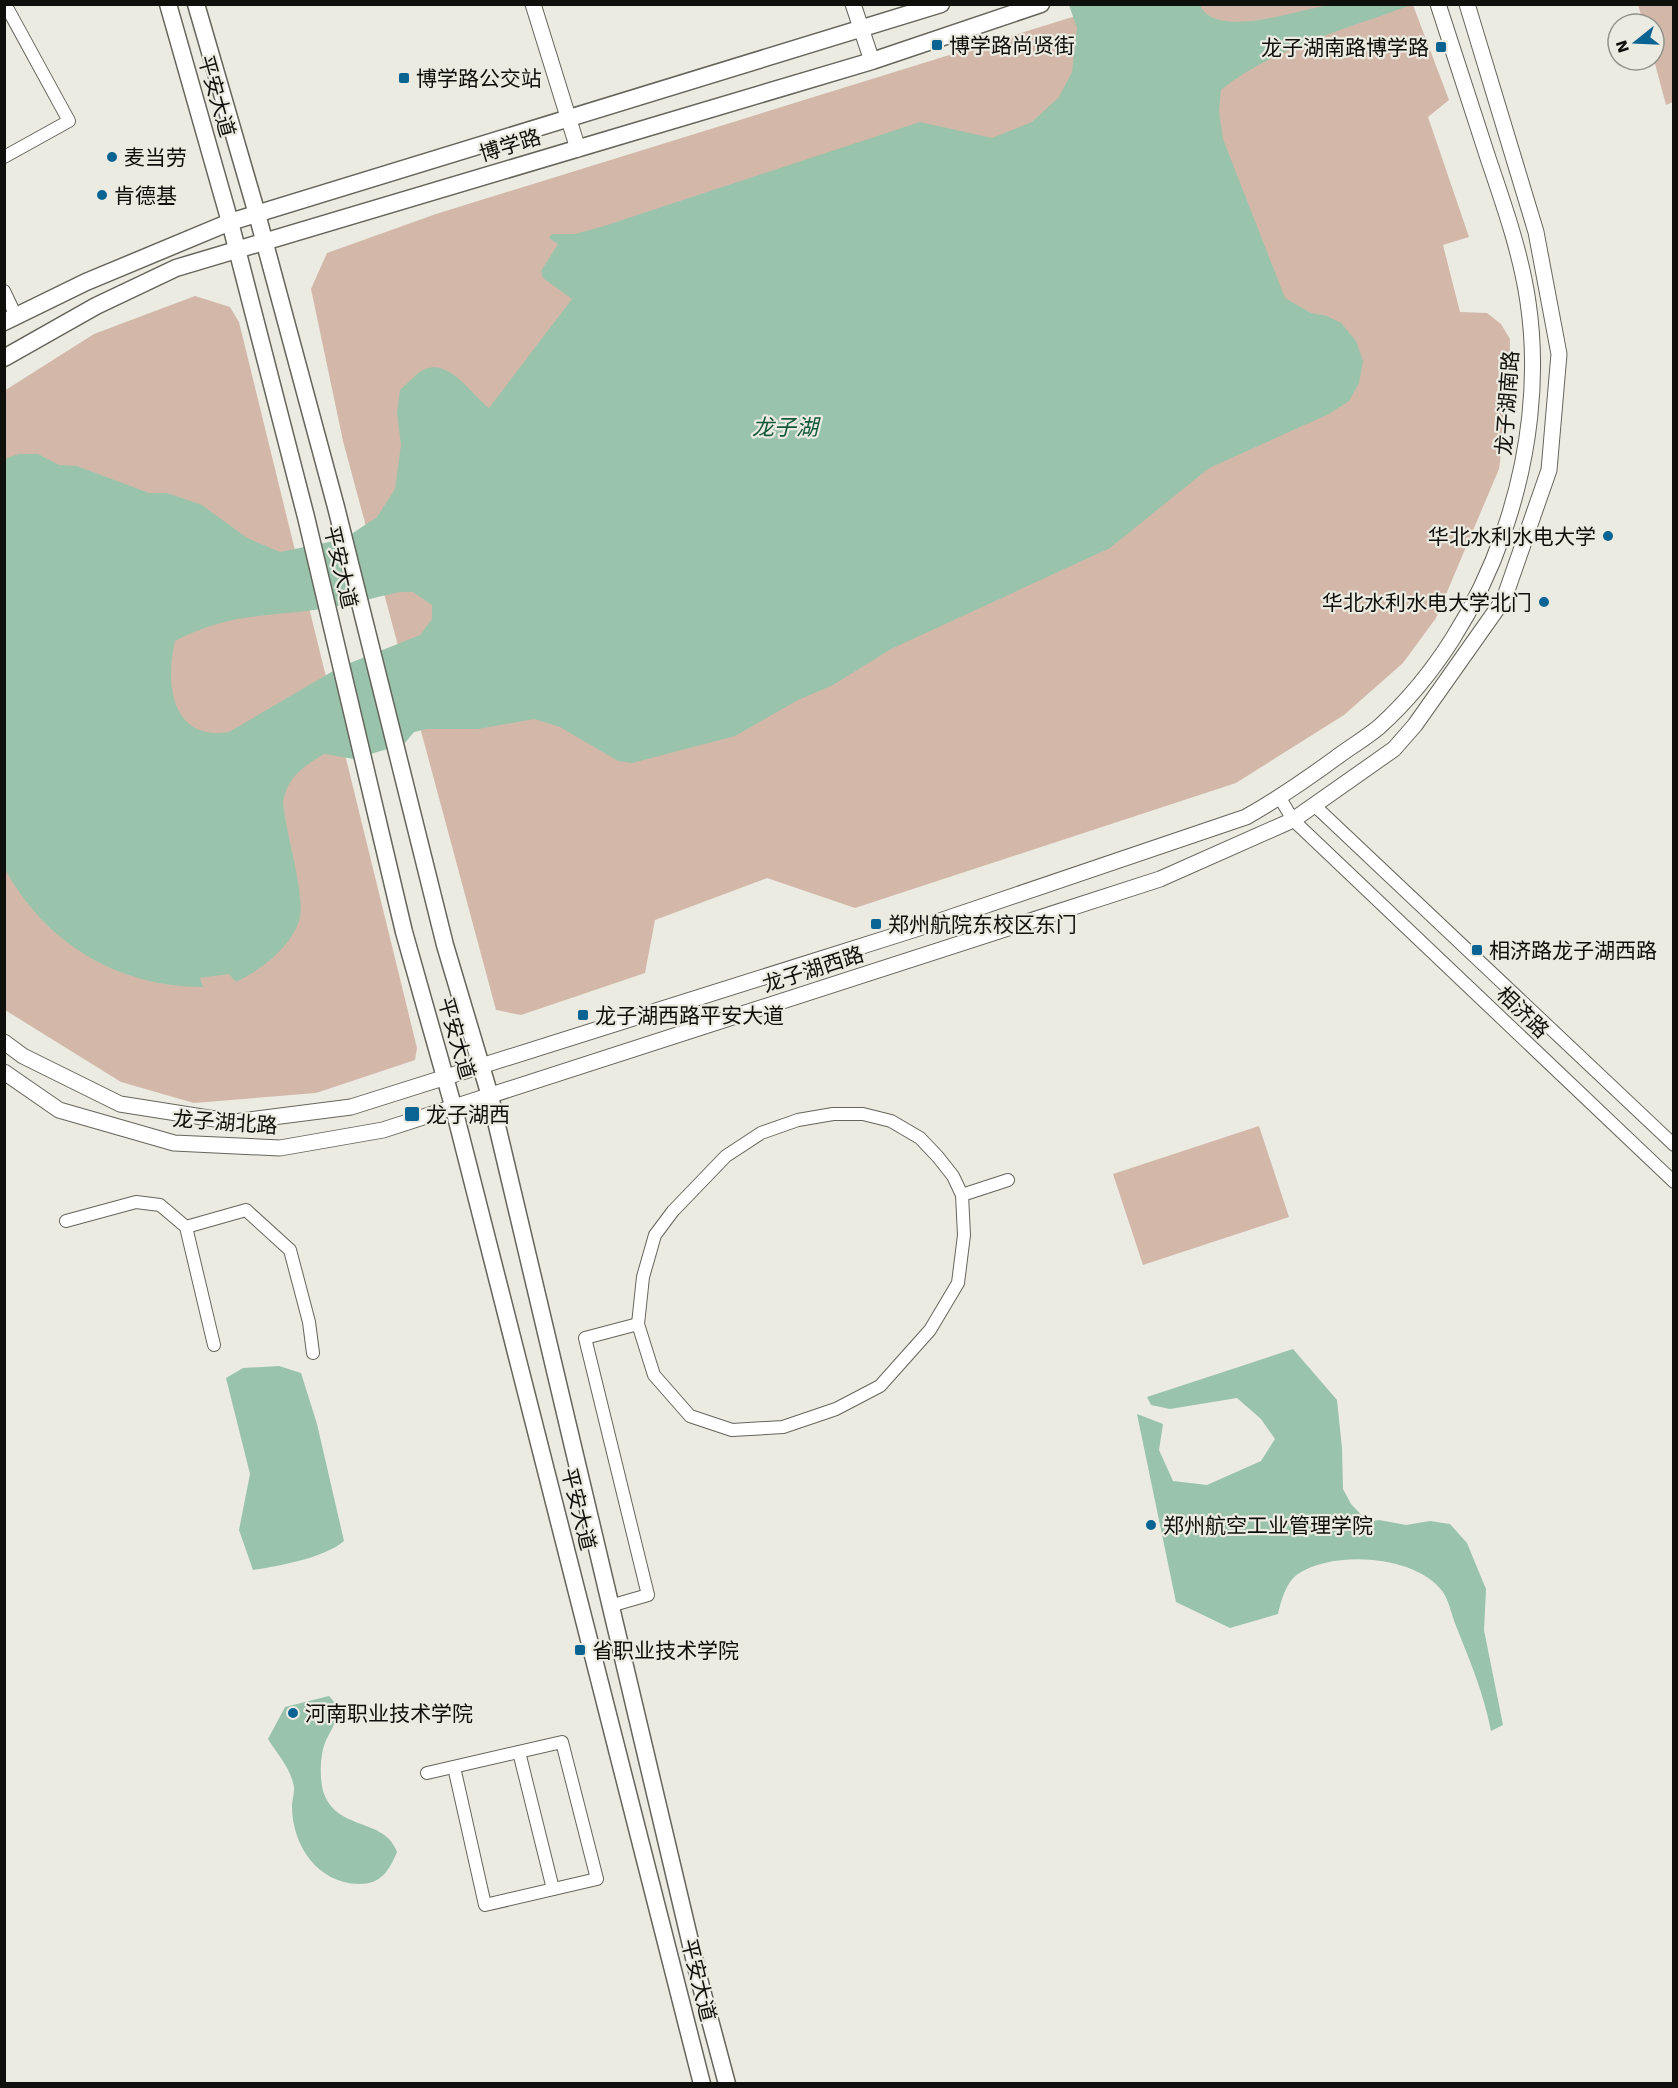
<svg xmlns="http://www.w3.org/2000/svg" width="1678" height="2088" font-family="'Work Sans','Noto Sans SC',sans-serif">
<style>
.green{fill:#d3b8aa}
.water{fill:#99c3aa;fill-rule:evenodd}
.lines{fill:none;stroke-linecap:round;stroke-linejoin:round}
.minor-casing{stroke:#65655c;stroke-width:14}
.tertiary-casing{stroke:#65655c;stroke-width:17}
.secondary-casing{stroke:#65655c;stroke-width:19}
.minor{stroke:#fff;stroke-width:12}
.tertiary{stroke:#fff;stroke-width:15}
.secondary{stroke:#fff;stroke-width:16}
.poi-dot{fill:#096494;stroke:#ebebe1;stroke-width:2}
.labels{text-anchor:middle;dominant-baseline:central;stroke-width:4.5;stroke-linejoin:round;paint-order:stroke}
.poi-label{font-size:21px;fill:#0f0f0b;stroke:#ebebe1;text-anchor:start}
.street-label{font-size:21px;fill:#0f0f0b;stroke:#ebebe1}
.water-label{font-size:22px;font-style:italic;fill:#125938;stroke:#ebebe1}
</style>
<rect width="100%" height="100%" fill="#ebebe1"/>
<g class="green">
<path d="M1111 5H1413L1449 100 1428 117 1469 237 1443 245 1460 312 1487 313 1501 324 1510 339 1509 391 1499 469 1436 618 1403 663 1344 715 1236 783 855 908 767 878 655 920 645 973 521 1015 496 1010 343 441 311 289 327 253 436 214Z"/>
<path d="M1638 5H1673V102L1666 105 1654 60V24H1644Z"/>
<path d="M195 296 230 307 239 322 417 1048 415 1060 316 1093 194 1103 121 1082 5 1010 4 391 94 334Z"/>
<path d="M1259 1126 1289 1217 1143 1265 1113 1174Z"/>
</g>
<g class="water">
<path d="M1069 5H1200C1215 41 1303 8 1331 5 1357 1 1385 5 1411 5 1350 28 1272 48 1221 90L1219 112 1223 139 1285 298 1311 313 1327 316 1341 323 1356 341 1363 361 1359 383 1349 401 1329 414 1209 468 1110 548 891 649 833 685 798 700 735 736 632 763 618 761 560 727 534 719 478 729H427L414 732 404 744 354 759 324 754C304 766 287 777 283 802 285 830 305 894 300 917 293 946 261 970 236 982L229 974 200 978 203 987C118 987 45 943 5 869L4 459 19 454H38L59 465 77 466 149 493H167L202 505 247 538 280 552 344 539 377 517 395 489 401 445 397 413 400 390C407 384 414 376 421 371 447 355 471 394 489 408L572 299 543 278 541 271 558 244 549 238 552 234H575L601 227 920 122 992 138 1032 122 1059 97 1072 72 1077 28ZM400 592H413L432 605V619L420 635 340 667 229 732C171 741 165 684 175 641 230 612 270 617 328 608 352 604 376 597 400 592Z"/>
<path d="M1293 1349 1337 1400 1342 1448 1343 1489 1351 1504 1368 1522 1379 1520 1406 1525 1430 1521 1450 1524 1467 1543 1486 1589 1484 1630 1503 1725 1491 1731C1484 1694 1470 1661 1456 1626 1452 1616 1449 1601 1443 1592 1416 1555 1334 1550 1298 1574 1286 1582 1281 1601 1278 1614L1230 1628 1176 1602 1137 1414 1163 1424 1159 1450 1173 1481 1207 1485 1261 1461 1275 1439 1261 1419 1237 1398 1170 1409 1151 1405 1147 1397Z"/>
<path d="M279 1366 301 1373 317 1424 344 1541C324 1558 279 1566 253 1570L239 1530 250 1474 226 1378 243 1368Z"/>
<path d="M329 1696C348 1715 328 1729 323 1749 320 1762 320 1778 323 1791 336 1832 385 1817 397 1852 389 1871 381 1884 359 1884 317 1883 292 1845 292 1806 292 1798 296 1790 293 1783 290 1768 276 1752 268 1739L285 1707Z"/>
</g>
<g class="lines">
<defs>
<g id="minor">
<path d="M4 157 69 121 5 4"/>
<path d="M4 291 16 316"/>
<path d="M1280 798 1293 820 1674 1182"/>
<path d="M1315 806 1674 1145"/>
<path d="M962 1195 953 1176 938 1157 920 1138 891 1121 863 1114H833L798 1120 761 1133 726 1156 673 1211 655 1235 643 1277 638 1324 654 1375 690 1416 732 1430 783 1427 836 1409 880 1386 930 1330 958 1283 964 1235 962 1195 1008 1180"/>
<path d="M66 1221 136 1202 160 1205 186 1227 214 1345"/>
<path d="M186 1227 246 1210 290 1250 309 1322 313 1353"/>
<path d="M610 1606 648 1595 585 1338 638 1324"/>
<path d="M519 1752 553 1889"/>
<path d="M427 1773 562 1742 597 1879 485 1905 454 1767"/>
</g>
<g id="tertiary">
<path d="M533 4 578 149"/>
<path d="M853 4 872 61"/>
<path d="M4 1042 23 1056 120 1104 234 1122 351 1107 916 929 1246 817C1278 799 1307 779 1337 757 1350 747 1366 738 1379 727 1491 626 1550 450 1528 302 1521 254 1505 208 1489 161 1472 109 1455 57 1438 4"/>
<path d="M4 1072 59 1110 174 1143 280 1148 383 1130 1160 879 1293 820 1394 749 1415 725 1504 599 1549 470 1559 354 1536 232 1467 4"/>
</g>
<g id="secondary">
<path d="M168 4 230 222 306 517 404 932 454 1109 702 2084"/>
<path d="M196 4 257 214 336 507 445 945 490 1096 699 1979 727 2084"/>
<path d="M4 322 86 282 230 222 941 4"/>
<path d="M4 358 96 306 176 268 872 61 1041 4"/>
</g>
</defs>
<use href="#minor" class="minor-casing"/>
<use href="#tertiary" class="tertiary-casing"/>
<use href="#secondary" class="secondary-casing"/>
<use href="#minor" class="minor"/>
<use href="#tertiary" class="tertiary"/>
<use href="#secondary" class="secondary"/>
</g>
<g class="poi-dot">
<rect x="931" y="39" width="12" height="12" rx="3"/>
<rect x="1435" y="41" width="12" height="12" rx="3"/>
<rect x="398" y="72" width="12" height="12" rx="3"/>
<circle cx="112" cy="157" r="6"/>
<circle cx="102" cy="195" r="6"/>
<circle cx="1608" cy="536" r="6"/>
<circle cx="1544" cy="602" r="6"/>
<rect x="870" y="918" width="12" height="12" rx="3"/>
<rect x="1471" y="944" width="12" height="12" rx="3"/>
<rect x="577" y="1009" width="12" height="12" rx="3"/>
<rect x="404" y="1106" width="16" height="16" rx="3"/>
<circle cx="1151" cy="1525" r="6"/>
<rect x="574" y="1644" width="12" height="12" rx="3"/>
<circle cx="293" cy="1713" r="6"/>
</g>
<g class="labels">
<g class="poi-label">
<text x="949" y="45">博学路尚贤街</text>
<text x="1429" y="47" text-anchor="end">龙子湖南路博学路</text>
<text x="416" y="78">博学路公交站</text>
<text x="124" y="157">麦当劳</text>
<text x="114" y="195">肯德基</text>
<text x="1596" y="536" text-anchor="end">华北水利水电大学</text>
<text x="1532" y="602" text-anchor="end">华北水利水电大学北门</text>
<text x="888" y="924">郑州航院东校区东门</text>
<text x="1489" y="950">相济路龙子湖西路</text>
<text x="595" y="1015">龙子湖西路平安大道</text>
<text x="426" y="1114">龙子湖西</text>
<text x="1163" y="1525">郑州航空工业管理学院</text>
<text x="592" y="1650">省职业技术学院</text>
<text x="305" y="1713">河南职业技术学院</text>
</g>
<g class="street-label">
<text transform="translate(217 96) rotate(74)">平安大道</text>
<text transform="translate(510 145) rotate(-17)">博学路</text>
<text transform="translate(1507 403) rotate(-86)">龙子湖南路</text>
<text transform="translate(341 567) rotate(77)">平安大道</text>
<text transform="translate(813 969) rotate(-18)">龙子湖西路</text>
<text transform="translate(1523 1012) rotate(44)">相济路</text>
<text transform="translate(457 1038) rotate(74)">平安大道</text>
<text transform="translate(225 1122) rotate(4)">龙子湖北路</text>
<text transform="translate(579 1509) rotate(76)">平安大道</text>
<text transform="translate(699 1980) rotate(76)">平安大道</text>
</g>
<g class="water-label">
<text x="785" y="427">龙子湖</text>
</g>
</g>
<rect width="1678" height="2088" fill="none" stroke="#0f0f0b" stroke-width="12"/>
<g transform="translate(1636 42) rotate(252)"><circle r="28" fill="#ebebe1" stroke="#93938b" stroke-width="1.5"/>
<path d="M0-4.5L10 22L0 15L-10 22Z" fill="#096494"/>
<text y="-9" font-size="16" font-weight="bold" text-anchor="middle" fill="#0f0f0b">N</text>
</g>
</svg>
